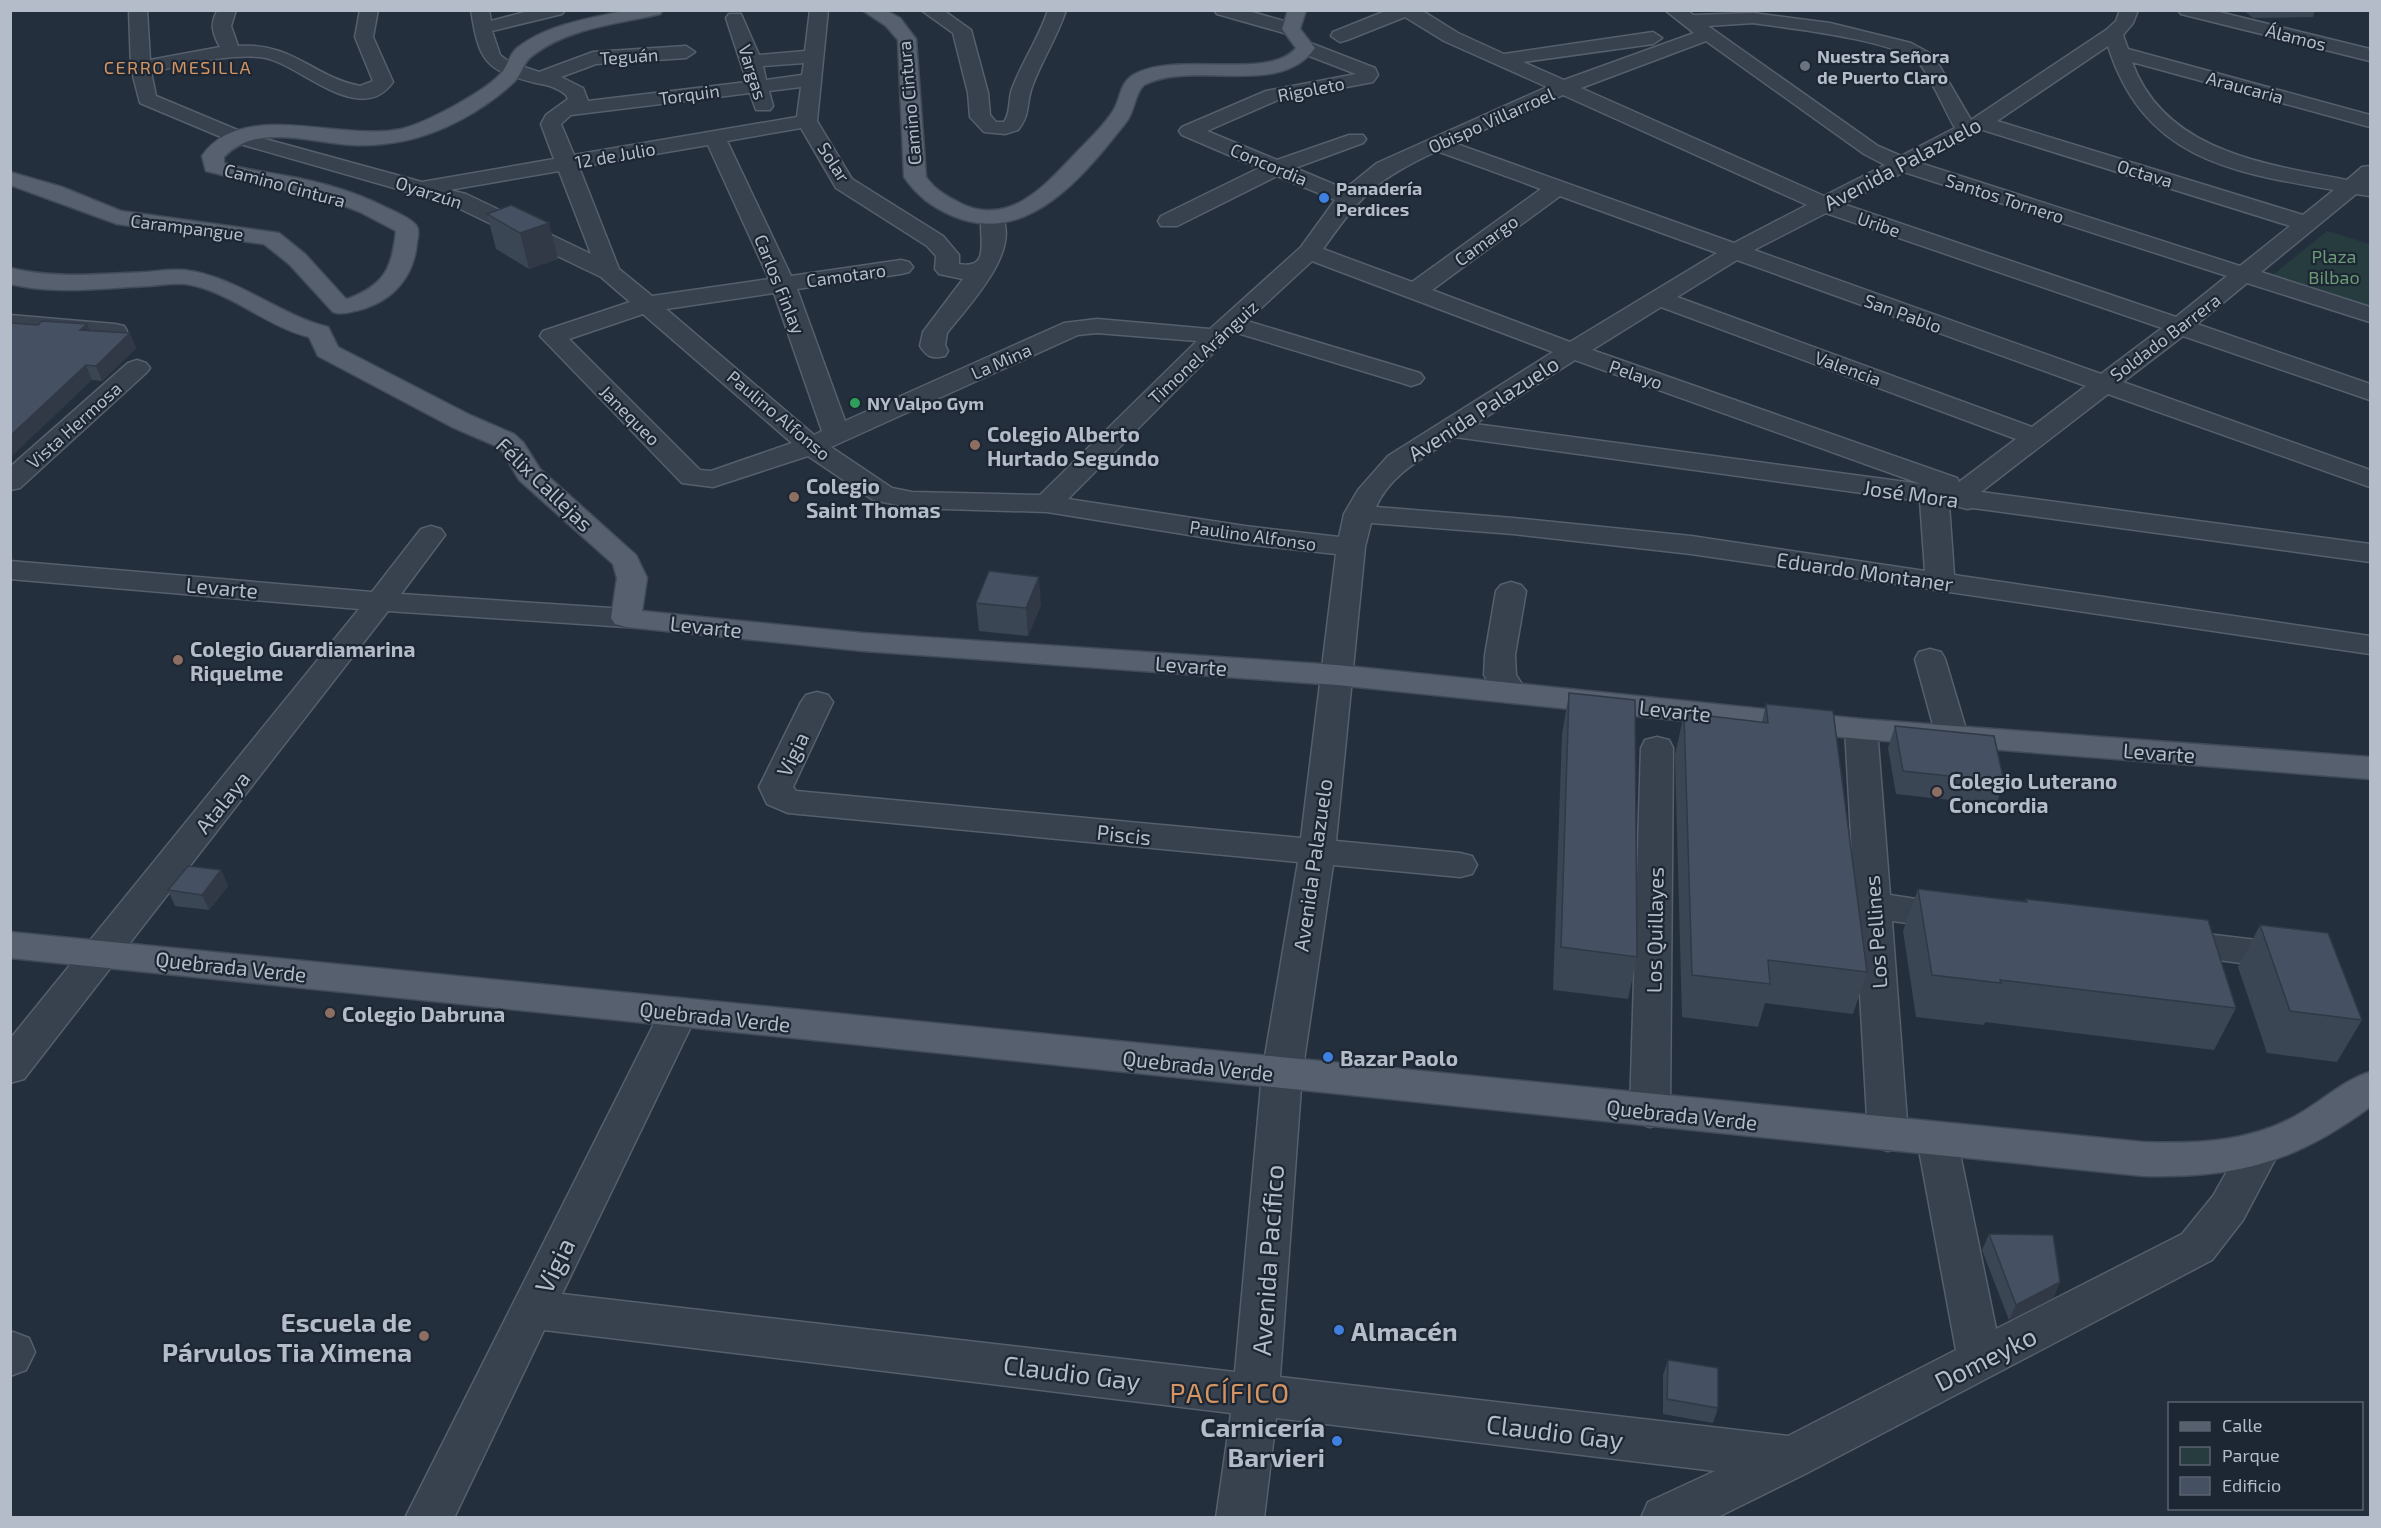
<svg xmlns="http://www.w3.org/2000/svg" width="2381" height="1528" font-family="'Exo 2',sans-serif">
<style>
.green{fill:#263c3f}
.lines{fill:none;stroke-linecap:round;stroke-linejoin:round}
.minor-casing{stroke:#565f6c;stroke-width:3}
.major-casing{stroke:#414a57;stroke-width:3}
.minor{fill:#38414e;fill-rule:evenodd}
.major{fill:#56606e;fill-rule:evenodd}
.wall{fill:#3b4654}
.shaded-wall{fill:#303945}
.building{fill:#455162;stroke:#303945;stroke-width:1.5}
.worship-dot{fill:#6b7280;stroke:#1d2633;stroke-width:2}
.shop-dot{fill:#3f7fe0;stroke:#1d2633;stroke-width:2}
.leisure-dot{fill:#2e9e5b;stroke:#1d2633;stroke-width:2}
.education-dot{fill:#8d6e63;stroke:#1d2633;stroke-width:2}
.labels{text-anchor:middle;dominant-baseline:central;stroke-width:4.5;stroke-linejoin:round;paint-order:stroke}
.far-street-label{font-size:18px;fill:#b4bcc9;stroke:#1d2633}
.far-poi-label{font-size:18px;font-weight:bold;fill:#b4bcc9;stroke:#1d2633;text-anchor:start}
.far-neighbourhood-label{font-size:18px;letter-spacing:1.5px;fill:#d59563;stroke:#1d2633}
.far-park-label{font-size:18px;fill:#6b9a76;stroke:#1d2633}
.street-label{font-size:21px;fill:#b4bcc9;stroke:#1d2633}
.poi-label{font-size:21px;font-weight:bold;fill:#b4bcc9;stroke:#1d2633;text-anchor:start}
.near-street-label{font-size:26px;fill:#b4bcc9;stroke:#1d2633}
.near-poi-label{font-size:26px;font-weight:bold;fill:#b4bcc9;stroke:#1d2633;text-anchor:end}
.near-neighbourhood-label{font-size:27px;letter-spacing:1.5px;fill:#d59563;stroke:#1d2633}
</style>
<rect width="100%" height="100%" fill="#242f3e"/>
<path class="green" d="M2327 231 2370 244V311L2269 278Z"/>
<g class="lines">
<defs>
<g id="minor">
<path d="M129 10H147L150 60 220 47C213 35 209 23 218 10H236L231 26 238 46C293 42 313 77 360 86L373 81 355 37 360 10H378L373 37 393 82C359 130 297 60 260 57 224 54 187 65 151 72L156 96 247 134 422 182 554 159 541 124 546 115 568 99 566 95C557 87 547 85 536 83 485 71 479 61 471 10H489L491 21 532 10H565L562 14 492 31 500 55 509 62 539 72 593 52 686 46 695 52 686 58 596 64 561 77 583 88 588 101 747 82 726 18 729 14H741L759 55 805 51 810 10H828L817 121 852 179 943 236 959 255V264C996 271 974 228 984 213H1000C1024 249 968 306 947 333L945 345 948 351 945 356C932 359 927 357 920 346L923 332 963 279 939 274 935 269 936 256 927 246 836 188 801 128 727 141 791 276 901 260 909 262 913 267 909 272 901 274 797 289 845 421 1064 323 1097 319 1210 329 1301 247 1335 200 1277 176 1177 226H1161L1158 221 1161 216 1259 168 1182 135 1179 131 1182 127 1266 91 1356 74 1299 52 1297 48 1299 44H1313L1375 68 1378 75 1373 82 1278 100 1207 131 1277 160 1349 135H1363L1366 139 1363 143 1295 168 1345 189 1377 163 1547 87 1444 41 1405 17 1347 40 1340 42 1331 36 1333 32 1388 10H1421L1458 33 1504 54 1653 32 1662 38 1653 44 1523 62 1564 80 1694 33 1665 10H1687L1693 15 1753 13 1830 23 1911 43 1933 55 1971 120 2106 30 2116 21 2120 10H2138L2133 23 2123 35 2128 49 2370 115V127L2132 62C2165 152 2265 164 2347 180L2362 167 2370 166V196L2356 194 2261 272 2370 307V322L2247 283 2197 324 2370 384V400L2183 336 2123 382 2370 470V487L2108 394 1981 492 2370 544V562L1973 508 1967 509 1949 504 1954 575 2370 636V654L1691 554 1513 534 1371 523 1365 547 1336 841 1460 853 1472 856 1477 865 1472 874 1460 877 1333 865 1302 1074 1280 1377 1788 1436 1956 1350 1917 1139 1923 1128 1937 1123 1951 1128 1957 1139 1996 1329 2182 1234 2213 1196 2247 1136 2261 1132 2275 1136 2281 1148 2243 1220 2212 1260 1807 1473 1716 1518H1641L1648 1502 1715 1471 1276 1418 1264 1518H1216L1231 1413 544 1330 454 1518H405L660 1012 666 1002 679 998 692 1002 698 1012 562 1294 1235 1372 1262 1074 1298 862 788 813 767 804 759 787 801 702 806 695 817 692 828 695 833 702 793 787 796 791 1301 838 1336 554 1245 544 1047 512 912 508 873 500 808 456 713 487 682 483 540 336 543 331 630 302 601 277 450 204 233 142 140 103 131 68ZM1753 23C1787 28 1898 40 1919 63 1931 77 1945 111 1955 128L1901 156 1878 146 1708 26ZM1706 41 1864 154 1885 165 1824 196 1581 88ZM2108 46C2144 159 2230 172 2334 190L2303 215 1997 121ZM804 63 802 75 766 80 763 66ZM801 87 797 117 574 155 561 124 571 115 750 93 756 110H770L773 106 769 91ZM1563 95 1807 205 1734 243 1454 143ZM1983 130 2290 226 2240 266 1920 163ZM708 145 769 279 652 296 619 269 579 167ZM1437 151 1541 189 1412 282 1323 249C1363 193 1374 181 1437 151ZM559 171 591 254 466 194 449 190ZM1904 172 2227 276 2176 317 1843 204ZM1560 196 1717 253 1570 342 1432 290ZM1826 213 2162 328 2101 374 1754 250ZM1737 260 2086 386 2032 427 1677 297ZM1312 261 1553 352 1388 456 1358 490 1344 514 1339 537 1245 526 1068 499 1234 332 1402 383 1411 386 1420 383 1424 378 1420 373 1247 321ZM774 293 822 431 814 435 666 309ZM1661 307 2016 439 1959 482 1957 478 1592 350ZM643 314 792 443 711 471 700 470 569 339ZM1097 333 1197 341 1040 495 912 492 892 488 831 447 1078 335ZM1575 360 1921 484 1475 424ZM1455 437 1920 501 1925 571 1691 536 1513 518 1376 507C1391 473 1425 457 1455 437Z"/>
<path d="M921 10H943L971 30 988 93 990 115 996 122H1004C1011 113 1008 100 1012 89 1022 62 1039 38 1048 10H1066C1057 38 1040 63 1031 90 1026 107 1030 115 1018 130L1005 134 984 132 970 117 968 93 953 33Z"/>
<path d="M1214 10H1245L1298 25 1300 29 1291 35 1217 14Z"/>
<path d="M2178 10H2211L2370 49V61L2181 14Z"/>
<path d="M10 315 115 324 124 326 127 331 124 336 115 338 10 329Z"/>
<path d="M137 360 146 363 150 368 146 373 20 488 10 490V467L128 363Z"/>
<path d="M431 526 441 529 445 535 401 594 626 609 637 612 641 618 637 624 626 627 388 611 24 1079 10 1083V1039L359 609 10 579V561L372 592 421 529Z"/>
<path d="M1511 582 1521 585 1526 591 1515 655 1516 675 1527 692 1522 699 1511 702 1500 699 1484 675 1485 655 1496 591 1501 585Z"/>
<path d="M1930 649 1941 652 1945 659 1968 736 1963 743 1952 746 1941 743 1936 736 1915 659 1919 652Z"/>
<path d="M1861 719 1872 722 1877 729 1890 895 1968 907 1973 916 1968 925 1955 929 1892 921 1908 1135 1902 1146 1888 1151 1874 1146 1868 1135 1845 729 1850 722Z"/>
<path d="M1657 737 1669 740 1673 748 1670 1111 1664 1122 1650 1127 1636 1122 1630 1111 1641 748 1645 740Z"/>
<path d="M2173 930 2291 944 2304 947 2309 957 2304 967 2291 970 2160 952 2155 943 2160 934Z"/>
<path d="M13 1332 29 1338 35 1352 26 1370 10 1376V1333Z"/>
</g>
<g id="major">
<path d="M628 10H663L660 14C618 24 567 28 532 56 523 62 522 75 514 82 485 109 443 133 403 141 387 144 370 146 353 145 311 143 257 122 224 157V163C245 170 266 172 287 176 320 182 353 191 383 206 393 211 407 216 415 224 420 229 418 236 417 242 414 277 393 301 359 310 350 312 342 315 333 312L289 264 264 244 117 224 10 185V172L62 187 121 211 279 233 305 254 346 299 350 298C385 284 392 268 396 231L360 212 332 201 206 171 202 156C242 98 341 142 401 129 424 124 489 90 503 71 508 64 510 54 517 48 547 24 592 18 628 10Z"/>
<path d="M862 10H885L900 18 916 39 926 177C935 190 948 197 962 204 1009 226 1044 187 1074 155 1087 141 1103 127 1113 111 1121 99 1119 84 1133 75 1173 50 1270 81 1296 48L1282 29 1288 10H1306L1300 29 1315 48C1280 99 1193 59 1144 85 1135 93 1135 110 1127 121 1086 173 1028 248 953 216 932 207 917 196 904 177L898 40 886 26Z"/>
<path d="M10 268C55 279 101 274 147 272 159 271 172 269 184 270 236 276 277 314 328 327L338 347 470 415 514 434 523 442 540 469 636 555 647 578 642 611 863 633 1337 665 1861 719 2370 757V779L1861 739 1337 685 863 651 626 627 615 624 611 618 617 578 613 564 519 480 503 452 496 446 452 427 318 356 309 337C265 326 230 291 186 284 174 283 161 285 149 286 104 288 55 295 10 284Z"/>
<path d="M10 932 2143 1142C2197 1144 2251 1142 2299 1114 2323 1100 2344 1080 2370 1072V1107C2294 1163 2237 1178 2143 1176L10 958Z"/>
</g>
</defs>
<use href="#minor" class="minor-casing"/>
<use href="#major" class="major-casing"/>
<use href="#minor" class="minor"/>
<use href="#major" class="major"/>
</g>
<g class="wall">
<path d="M2243 10H2315L2313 17 2253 18Z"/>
<path d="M511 205 558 259 529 269 496 249 487 214Z"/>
<path d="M38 325 90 331 136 348 102 381 92 380Z"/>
<path d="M976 603 1041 605 1028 636 979 631Z"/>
<path d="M1569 693 1637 957 1628 999 1553 990 1562 734Z"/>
<path d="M1766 704 1867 972 1853 1014 1765 1003 1758 1027 1682 1017 1675 755 1684 713 1762 722Z"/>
<path d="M1895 726 2004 782 1996 805 1896 794 1888 748Z"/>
<path d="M221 870 228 886 209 910 175 906 168 890Z"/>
<path d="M1918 889 2025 901 2026 899 2236 1008 2214 1050 1985 1022 1984 1025 1916 1017 1903 931Z"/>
<path d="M2260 925 2362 1020 2337 1062 2267 1053 2238 967Z"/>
<path d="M1989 1234 2060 1282 2053 1298 2009 1320 1982 1250Z"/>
<path d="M1668 1360 1718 1408 1713 1423 1663 1414V1375Z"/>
</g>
<g class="shaded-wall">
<path d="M549 223 558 259 529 269 520 233Z"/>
<path d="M87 324 93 338 80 330Z"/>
<path d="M130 333 136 348 102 381 96 366Z"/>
<path d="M86 365 92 380 10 458V436Z"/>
<path d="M1039 577 1041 605 1028 636 1026 608Z"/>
<path d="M221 870 228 886 209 910 202 895Z"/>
<path d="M2060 1282 2053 1298 2009 1320 2016 1305Z"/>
</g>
<g class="building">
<path d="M511 205 549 223 520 233 487 214Z"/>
<path d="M42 321 87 324 80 330 130 333 96 366 86 365 10 436V323L38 325Z"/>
<path d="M989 571 1039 577 1026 608 976 603Z"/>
<path d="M1569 693 1635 700 1637 957 1561 947Z"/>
<path d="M1766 704 1833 711 1867 972 1768 960 1770 984 1692 975 1684 713 1768 723Z"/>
<path d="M1895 726 1994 736 2004 782 1903 771Z"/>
<path d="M188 866 221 870 202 895 168 890Z"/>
<path d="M1918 889 2027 902 2026 899 2208 920 2236 1008 2000 980 2001 983 1932 975Z"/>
<path d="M2260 925 2328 933 2362 1020 2290 1011Z"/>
<path d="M1989 1234 2053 1235 2060 1282 2016 1305Z"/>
<path d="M1668 1360 1718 1368V1408L1667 1399Z"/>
</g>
<circle class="worship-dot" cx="1805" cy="66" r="6"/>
<g class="shop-dot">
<circle cx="1324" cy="198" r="6"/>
<circle cx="1328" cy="1057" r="6"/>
<circle cx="1339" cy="1330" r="6"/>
<circle cx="1337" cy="1441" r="6"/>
</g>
<circle class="leisure-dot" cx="855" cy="403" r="6"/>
<g class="education-dot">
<circle cx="975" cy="445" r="6"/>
<circle cx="794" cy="497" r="6"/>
<circle cx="178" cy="660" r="6"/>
<circle cx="1937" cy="792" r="6"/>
<circle cx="330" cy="1013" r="6"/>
<circle cx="424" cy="1336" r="6"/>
</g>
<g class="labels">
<g class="far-street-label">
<text transform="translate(2296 37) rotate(14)">Álamos</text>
<text transform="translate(629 56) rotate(-4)">Teguán</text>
<text transform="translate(753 72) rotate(73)">Vargas</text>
<text transform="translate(2245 87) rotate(15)">Araucaria</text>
<text transform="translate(1311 89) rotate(-11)">Rigoleto</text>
<text transform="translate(689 94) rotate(-8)">Torquin</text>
<text transform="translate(909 103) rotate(-95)">Camino Cintura</text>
<text transform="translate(1491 120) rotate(-24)">Obispo Villarroel</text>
<text transform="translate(615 155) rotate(-10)">12 de Julio</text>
<text transform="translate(834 162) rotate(57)">Solar</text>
<text transform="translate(1269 164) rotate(23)">Concordia</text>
<text transform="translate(2145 173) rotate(17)">Octava</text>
<text transform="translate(285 185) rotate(15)">Camino Cintura</text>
<text transform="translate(429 192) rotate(18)">Oyarzún</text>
<text transform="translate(2005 198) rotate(18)">Santos Tornero</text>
<text transform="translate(1879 224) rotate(19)">Uribe</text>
<text transform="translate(187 227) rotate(7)">Carampangue</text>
<text transform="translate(1486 240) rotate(-36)">Camargo</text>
<text transform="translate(846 275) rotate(-8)">Camotaro</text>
<text transform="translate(780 284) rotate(68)">Carlos Finlay</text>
<text transform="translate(1903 313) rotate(20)">San Pablo</text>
<text transform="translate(2165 337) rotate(-37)">Soldado Barrera</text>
<text transform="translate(1203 352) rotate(-43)">Timonel Aránguiz</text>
<text transform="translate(1001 361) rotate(-24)">La Mina</text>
<text transform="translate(1848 368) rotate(20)">Valencia</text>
<text transform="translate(1636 374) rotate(19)">Pelayo</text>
<text transform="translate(630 415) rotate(45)">Janequeo</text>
<text transform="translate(779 415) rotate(40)">Paulino Alfonso</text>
<text transform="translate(74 425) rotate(-42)">Vista Hermosa</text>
<text transform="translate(1253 535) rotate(8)">Paulino Alfonso</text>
</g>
<g class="far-poi-label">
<text x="1817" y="56">Nuestra Señora<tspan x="1817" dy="21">de Puerto Claro</tspan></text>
<text x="1336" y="188">Panadería<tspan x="1336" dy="21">Perdices</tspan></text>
<text x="867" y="403">NY Valpo Gym</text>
</g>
<g class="far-neighbourhood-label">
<text x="178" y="67">CERRO MESILLA</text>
</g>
<g class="far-park-label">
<text x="2334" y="256">Plaza<tspan x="2334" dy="21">Bilbao</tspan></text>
</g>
<g class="street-label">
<text transform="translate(1902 163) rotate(-28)">Avenida Palazuelo</text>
<text transform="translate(1483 408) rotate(-33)">Avenida Palazuelo</text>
<text transform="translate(545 484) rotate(44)">Félix Callejas</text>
<text transform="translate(1911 493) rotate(8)">José Mora</text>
<text transform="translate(1865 571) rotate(8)">Eduardo Montaner</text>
<text transform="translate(222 587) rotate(5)">Levarte</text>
<text transform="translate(706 626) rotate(6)">Levarte</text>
<text transform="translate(1191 665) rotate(4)">Levarte</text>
<text transform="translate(1675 710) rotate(6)">Levarte</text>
<text transform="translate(2159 752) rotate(4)">Levarte</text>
<text transform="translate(792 754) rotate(-64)">Vigia</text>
<text transform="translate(222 802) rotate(-51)">Atalaya</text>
<text transform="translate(1124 834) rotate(6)">Piscis</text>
<text transform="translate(1312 865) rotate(-82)">Avenida Palazuelo</text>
<text transform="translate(1654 930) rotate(-89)">Los Quillayes</text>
<text transform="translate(1875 932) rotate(-94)">Los Pellines</text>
<text transform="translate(231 966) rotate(6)">Quebrada Verde</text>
<text transform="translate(715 1016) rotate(6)">Quebrada Verde</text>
<text transform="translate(1198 1065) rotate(6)">Quebrada Verde</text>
<text transform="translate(1682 1114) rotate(6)">Quebrada Verde</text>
</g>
<g class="poi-label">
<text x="987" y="433">Colegio Alberto<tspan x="987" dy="24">Hurtado Segundo</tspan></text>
<text x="806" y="485">Colegio<tspan x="806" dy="24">Saint Thomas</tspan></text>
<text x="190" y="648">Colegio Guardiamarina<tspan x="190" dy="24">Riquelme</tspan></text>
<text x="1949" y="780">Colegio Luterano<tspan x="1949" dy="24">Concordia</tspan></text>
<text x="342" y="1013">Colegio Dabruna</text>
<text x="1340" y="1057">Bazar Paolo</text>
</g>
<g class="near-street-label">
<text transform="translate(1267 1260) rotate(-86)">Avenida Pacífico</text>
<text transform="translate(554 1265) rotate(-64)">Vigia</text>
<text transform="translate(1985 1358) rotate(-27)">Domeyko</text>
<text transform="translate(1072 1372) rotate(7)">Claudio Gay</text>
<text transform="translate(1555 1431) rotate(7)">Claudio Gay</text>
</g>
<g class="near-poi-label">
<text x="412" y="1321">Escuela de<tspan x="412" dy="30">Párvulos Tia Ximena</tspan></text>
<text x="1351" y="1330" text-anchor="start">Almacén</text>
<text x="1325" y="1426">Carnicería<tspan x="1325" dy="30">Barvieri</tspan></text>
</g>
<g class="near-neighbourhood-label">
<text x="1230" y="1392">PACÍFICO</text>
</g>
</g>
<rect width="2381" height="1528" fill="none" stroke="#b4bcc9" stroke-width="24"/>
<rect x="2168" y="1402" width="195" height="108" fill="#1d2633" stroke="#59626f" stroke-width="1.5"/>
<rect x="2180" y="1422" width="30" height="9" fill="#56606e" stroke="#59626f" stroke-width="1.5"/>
<text x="2222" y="1432" font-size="18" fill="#b4bcc9">Calle</text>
<rect x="2180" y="1447" width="30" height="18" fill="#263c3f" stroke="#59626f" stroke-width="1.5"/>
<text x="2222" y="1462" font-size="18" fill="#b4bcc9">Parque</text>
<rect x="2180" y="1477" width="30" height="18" fill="#455162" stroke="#59626f" stroke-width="1.5"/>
<text x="2222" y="1492" font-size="18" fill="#b4bcc9">Edificio</text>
</svg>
